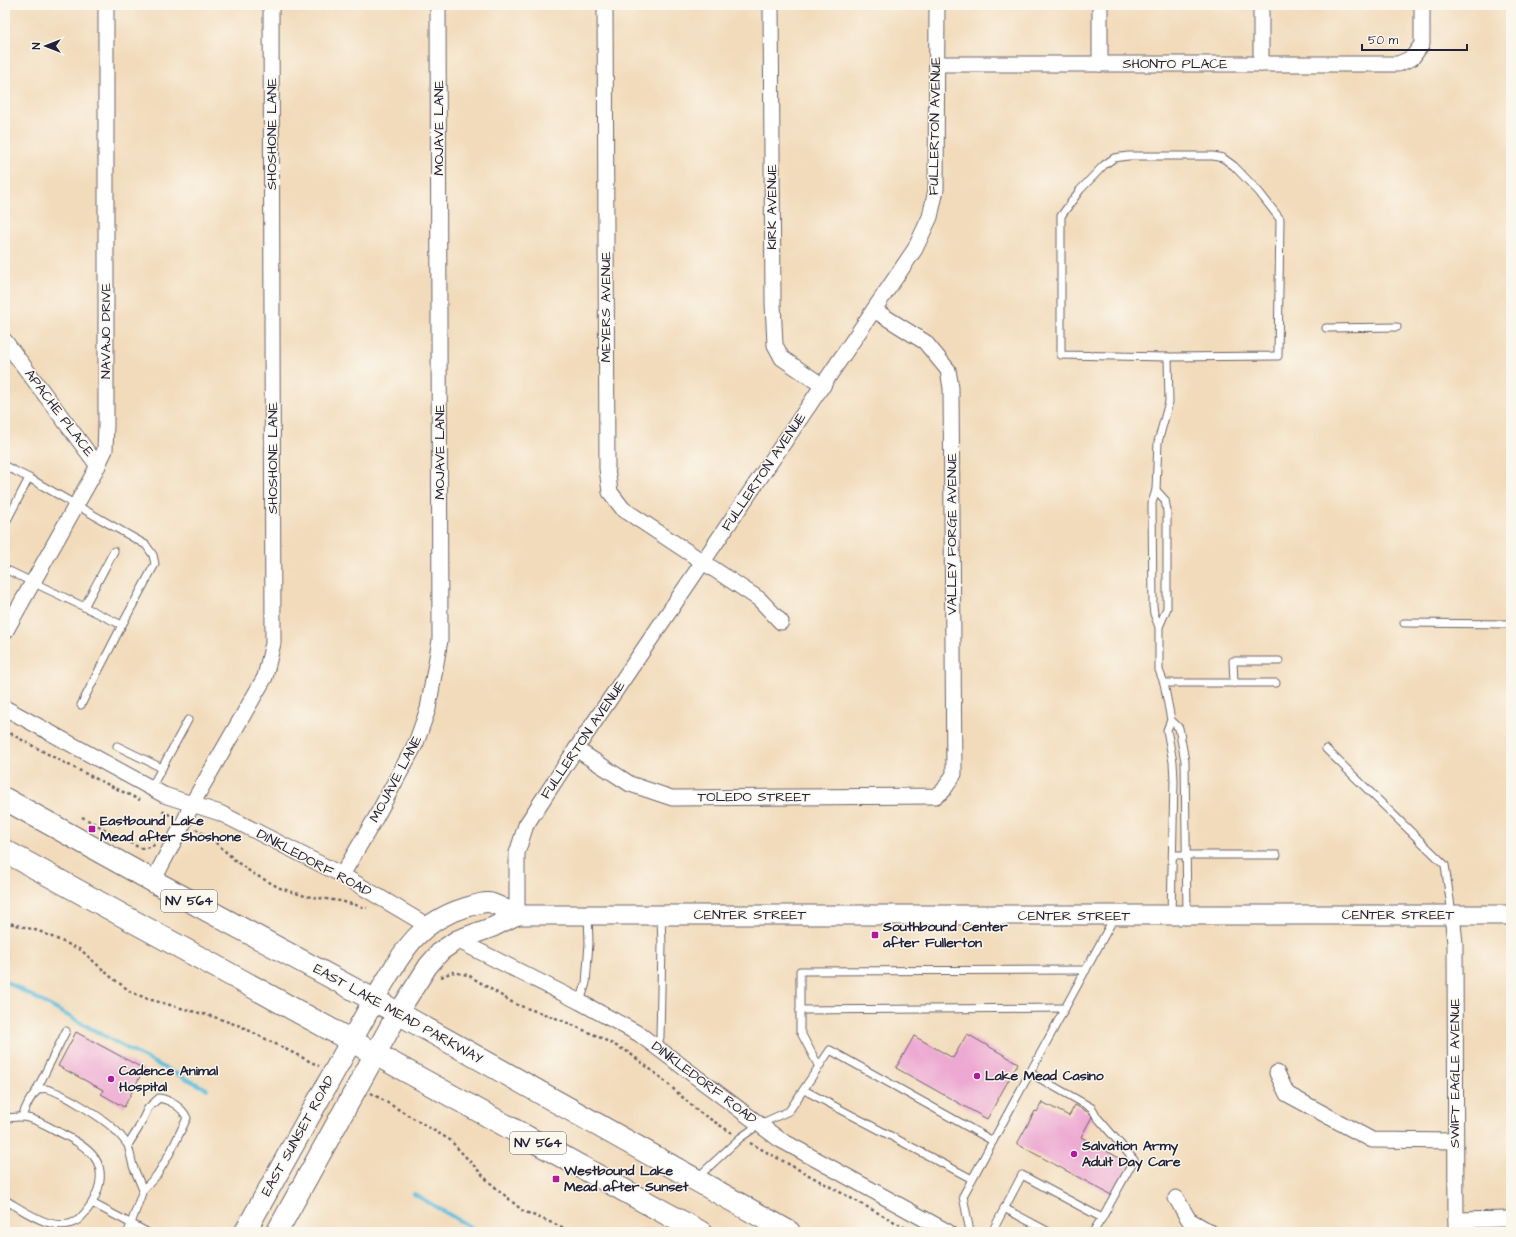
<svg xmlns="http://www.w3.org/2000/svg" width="1516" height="1237" font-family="'Architects Daughter',sans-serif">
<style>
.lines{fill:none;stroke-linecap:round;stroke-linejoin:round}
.stream{stroke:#5cbddb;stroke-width:4}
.building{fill:#eda9d2}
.service-casing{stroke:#6b6368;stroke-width:9}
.minor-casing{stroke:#6b6368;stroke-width:17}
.tertiary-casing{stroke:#6b6368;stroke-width:21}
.secondary-casing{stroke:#6b6368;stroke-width:23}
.primary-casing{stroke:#6b6368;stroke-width:24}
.path{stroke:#6b6368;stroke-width:2.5;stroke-dasharray:3 3;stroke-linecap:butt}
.service{stroke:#fff;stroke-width:7}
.minor{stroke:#fff;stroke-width:15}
.tertiary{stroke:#fff;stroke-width:19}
.secondary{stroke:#fff;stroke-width:21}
.primary{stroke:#fff;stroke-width:22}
.poi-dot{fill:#b5179e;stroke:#fbf7ec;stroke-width:1.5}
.labels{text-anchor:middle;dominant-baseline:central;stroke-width:3;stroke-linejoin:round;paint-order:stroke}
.shield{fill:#fbf7ec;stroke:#636270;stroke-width:1}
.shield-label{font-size:13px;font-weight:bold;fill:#22223b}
.street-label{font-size:14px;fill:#22223b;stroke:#fbf7ec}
.poi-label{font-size:14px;font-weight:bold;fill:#22223b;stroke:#fbf7ec;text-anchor:start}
</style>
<rect width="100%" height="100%" fill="#fbf7ec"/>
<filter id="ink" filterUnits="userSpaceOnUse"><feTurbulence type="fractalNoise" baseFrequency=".025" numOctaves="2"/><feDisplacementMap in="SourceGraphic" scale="8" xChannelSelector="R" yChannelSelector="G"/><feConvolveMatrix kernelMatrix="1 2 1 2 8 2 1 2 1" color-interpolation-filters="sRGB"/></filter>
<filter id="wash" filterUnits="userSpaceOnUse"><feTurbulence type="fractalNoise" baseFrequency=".012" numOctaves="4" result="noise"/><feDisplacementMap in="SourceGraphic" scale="16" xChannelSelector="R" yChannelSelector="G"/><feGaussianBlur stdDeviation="0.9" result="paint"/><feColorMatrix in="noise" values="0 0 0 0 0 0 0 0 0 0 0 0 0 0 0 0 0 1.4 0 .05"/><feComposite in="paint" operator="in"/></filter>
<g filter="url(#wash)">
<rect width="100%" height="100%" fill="#f2dbbb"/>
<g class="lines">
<g class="stream">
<path d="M5 981 139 1055 207 1089"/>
<path d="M414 1194 479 1232"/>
</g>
</g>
<g id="blocks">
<g class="building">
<path d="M76 1032 144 1069 124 1107 101 1094 103 1090 58 1066Z"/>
<path d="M967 1034 1018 1063 987 1119 896 1068 914 1036 953 1058Z"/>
<path d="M1042 1102 1069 1116 1075 1105 1093 1115 1081 1137 1130 1164 1113 1196 1017 1144 1035 1111 1037 1112Z"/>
</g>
</g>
</g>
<g filter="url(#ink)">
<use href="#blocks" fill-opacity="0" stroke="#6b6368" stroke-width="1"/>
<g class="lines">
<defs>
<g id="service">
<path d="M1128 156H1213L1223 158 1234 166 1259 192 1280 219 1278 356 1168 357 1061 355V216L1080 190 1104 165 1114 158Z"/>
<path d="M1326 328 1397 327"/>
<path d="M5 466 29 478 146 545 153 555 155 564 122 625"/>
<path d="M1156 490 1158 442 1169 402 1168 357"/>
<path d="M5 524 29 478"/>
<path d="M5 569 122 625 81 705"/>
<path d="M84 607 114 551"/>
<path d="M1404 623 1511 624"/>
<path d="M1159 627 1167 608V511L1165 500 1156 490 1152 503 1153 606 1154 614 1159 627V670L1164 683 1171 720"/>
<path d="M1164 683H1276"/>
<path d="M1234 683 1233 661H1279"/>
<path d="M117 746 162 768"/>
<path d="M1326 749 1445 865 1452 914"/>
<path d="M151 788 188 720"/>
<path d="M1173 855H1277"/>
<path d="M1171 915 1174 780 1173 762 1167 730 1171 720 1179 728 1185 761 1187 914"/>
<path d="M580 1002 586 983 589 943 588 915"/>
<path d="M800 1010 1065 1008"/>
<path d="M657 1048 660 1037 662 945 661 917"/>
<path d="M819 1067 800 1031V971L1086 970"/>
<path d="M804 1090 972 1179"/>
<path d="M35 1093 66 1031"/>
<path d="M22 1116C26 1108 31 1092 41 1089 53 1085 103 1119 113 1128 119 1133 123 1139 128 1145"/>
<path d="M5 1119C26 1113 38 1121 57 1131 90 1148 114 1163 92 1203L147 1232"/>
<path d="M698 1177 740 1138 760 1124 789 1111 830 1050 993 1141"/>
<path d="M5 1200C25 1211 55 1235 78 1220 84 1215 88 1209 92 1203"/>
<path d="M1004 1208 1049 1232"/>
<path d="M128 1232 143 1190 157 1175 171 1151 187 1118C182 1107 170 1100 159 1098L148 1108 138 1129 128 1145 133 1166 143 1190"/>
<path d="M970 1232 963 1196 1115 916"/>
<path d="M992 1232 1022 1175 1102 1218 1134 1160 1097 1117 1092 1108 1030 1073"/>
<path d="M1093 1232 1102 1218"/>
</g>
<g id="minor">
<path d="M605 5 607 468 610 492 623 509 759 599 781 622"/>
<path d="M771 5 773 303 775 345 782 358 823 386"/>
<path d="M1100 5V64"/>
<path d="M1261 5V64"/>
<path d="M937 64H1398L1412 58 1422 44V5"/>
<path d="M5 341 98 466"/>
<path d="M5 632 93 475 105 450 106 425V5"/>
<path d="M5 708 164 795 220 813 342 875 428 926"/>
<path d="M576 749 630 784 672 798 936 796 943 791 954 774 951 388 948 370 925 342 874 310"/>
<path d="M342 875 375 819 416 743 428 709 440 640 438 5"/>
<path d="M153 881 184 822 192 804 265 677 273 643 271 5"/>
<path d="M517 915V853L526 825 576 749 915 249 930 217 936 190 937 5"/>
<path d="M1452 915 1455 943 1456 1232"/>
<path d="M457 940 580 1002 639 1034 779 1139 948 1232"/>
<path d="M1277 1073 1287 1094 1372 1140 1455 1141"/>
<path d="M1176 1198 1189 1220 1210 1232"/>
<path d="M1456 1220 1511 1219"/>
</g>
<g id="tertiary">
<path d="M374 1000C400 958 413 924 464 908 472 906 484 901 491 903 500 906 509 911 517 915H1511"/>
<path d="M398 1013 428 966 441 951 457 940 493 927 517 915"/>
</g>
<g id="secondary">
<path d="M245 1232 374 1000"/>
<path d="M277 1232 398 1013"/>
</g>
<g id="primary">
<path d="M5 799 153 881 398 1013 789 1232"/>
<path d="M5 851 700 1232"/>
</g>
</defs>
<use href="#service" class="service-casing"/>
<use href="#minor" class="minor-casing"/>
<use href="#tertiary" class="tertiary-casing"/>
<use href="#secondary" class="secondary-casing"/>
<use href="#primary" class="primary-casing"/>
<g class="path">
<path d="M5 730C49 756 94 778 140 800"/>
<path d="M162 811 172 816"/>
<path d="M82 817 140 848C147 848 151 848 156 843"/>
<path d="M196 829 215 842 237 862 252 873 280 888 305 896 340 901 367 908"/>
<path d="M5 922 39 931 81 950 111 977 131 992 148 999 214 1017 240 1026 319 1066"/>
<path d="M441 977 452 972 468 975 515 1004 561 1020 597 1036 628 1052 659 1076 699 1112 732 1133"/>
<path d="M371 1093 450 1140 488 1181 523 1211 574 1232"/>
<path d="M750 1143 913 1232"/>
</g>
<use href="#service" class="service"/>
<use href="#minor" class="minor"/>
<use href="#tertiary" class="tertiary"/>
<use href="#secondary" class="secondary"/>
<use href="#primary" class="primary"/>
</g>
</g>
<g class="poi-dot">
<rect x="88" y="825" width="8" height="8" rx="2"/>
<rect x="871" y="931" width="8" height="8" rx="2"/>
<circle cx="977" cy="1076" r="4"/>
<circle cx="111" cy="1079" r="4"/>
<circle cx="1074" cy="1154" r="4"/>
<rect x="552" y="1175" width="8" height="8" rx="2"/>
</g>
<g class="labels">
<g class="shield">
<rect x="161" y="890" width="56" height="22" rx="3"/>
<rect x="510" y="1132" width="56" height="22" rx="3"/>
</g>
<g class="shield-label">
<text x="189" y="901">NV 564</text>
<text x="538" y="1143">NV 564</text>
</g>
<g class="street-label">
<text x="1175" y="64">SHONTO PLACE</text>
<text transform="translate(935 126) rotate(-89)">FULLERTON AVENUE</text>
<text transform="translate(439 128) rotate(-90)">MOJAVE LANE</text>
<text transform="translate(272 134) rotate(-90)">SHOSHONE LANE</text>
<text transform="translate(772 207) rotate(-90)">KIRK AVENUE</text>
<text transform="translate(606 307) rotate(-90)">MEYERS AVENUE</text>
<text transform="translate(106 331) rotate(-90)">NAVAJO DRIVE</text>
<text transform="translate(59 413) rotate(53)">APACHE PLACE</text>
<text transform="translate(440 452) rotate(-90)">MOJAVE LANE</text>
<text transform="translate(273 458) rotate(-90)">SHOSHONE LANE</text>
<text transform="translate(764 472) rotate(-56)">FULLERTON AVENUE</text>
<text transform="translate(952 534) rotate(-90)">VALLEY FORGE AVENUE</text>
<text transform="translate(583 740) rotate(-56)">FULLERTON AVENUE</text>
<text transform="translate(396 779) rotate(-62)">MOJAVE LANE</text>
<text x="754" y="797">TOLEDO STREET</text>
<text transform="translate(314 863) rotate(28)">DINKLEDORF ROAD</text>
<text x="750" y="915">CENTER STREET</text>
<text x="1398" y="915">CENTER STREET</text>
<text x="1074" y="916">CENTER STREET</text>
<text transform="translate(398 1014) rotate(29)">EAST LAKE MEAD PARKWAY</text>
<text transform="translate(1455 1073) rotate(-90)">SWIFT EAGLE AVENUE</text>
<text transform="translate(704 1083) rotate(37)">DINKLEDORF ROAD</text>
<text transform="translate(298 1136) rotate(-61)">EAST SUNSET ROAD</text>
</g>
<g class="poi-label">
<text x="100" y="821">Eastbound Lake<tspan x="100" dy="16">Mead after Shoshone</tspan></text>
<text x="883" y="927">Southbound Center<tspan x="883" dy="16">after Fullerton</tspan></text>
<text x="119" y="1071">Cadence Animal<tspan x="119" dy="16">Hospital</tspan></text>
<text x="985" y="1076">Lake Mead Casino</text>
<text x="1082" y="1146">Salvation Army<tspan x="1082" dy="16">Adult Day Care</tspan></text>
<text x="564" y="1171">Westbound Lake<tspan x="564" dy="16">Mead after Sunset</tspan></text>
</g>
</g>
<rect width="1516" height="1237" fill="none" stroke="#fbf7ec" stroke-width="20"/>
<g transform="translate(46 46) rotate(270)" stroke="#fbf7ec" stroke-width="3" paint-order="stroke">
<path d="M0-3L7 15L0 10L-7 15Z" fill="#22223b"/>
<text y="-6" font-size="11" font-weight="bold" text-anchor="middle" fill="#22223b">N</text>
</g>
<path d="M1362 44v6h105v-6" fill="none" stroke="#22223b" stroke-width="2"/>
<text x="1368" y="44" font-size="12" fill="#22223b" stroke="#fbf7ec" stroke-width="3" paint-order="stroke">50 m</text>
</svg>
